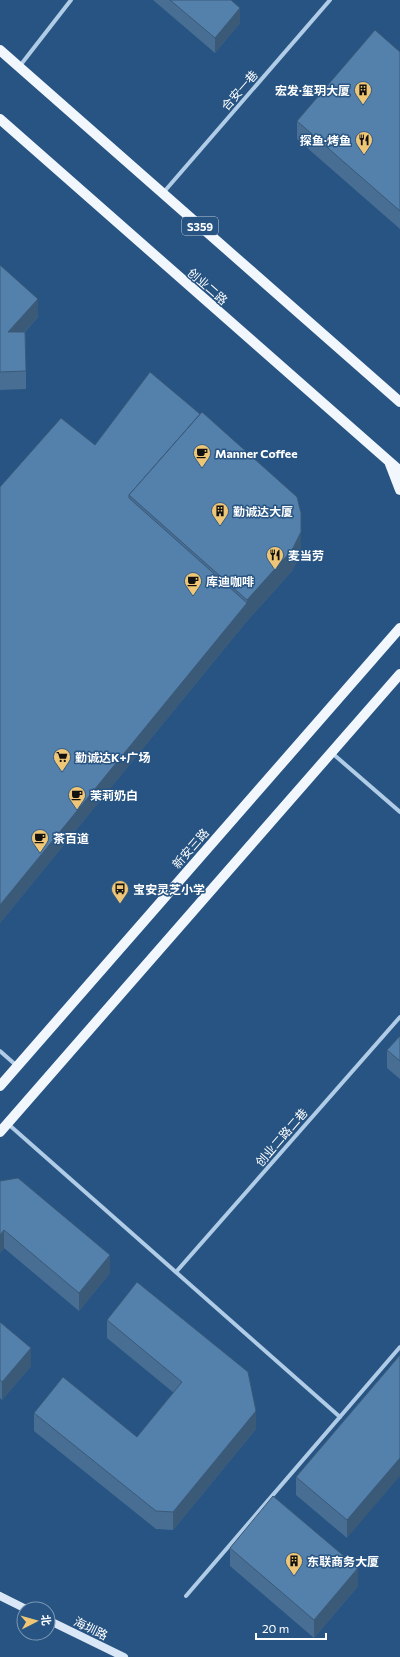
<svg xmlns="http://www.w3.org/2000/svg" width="400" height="1657" font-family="Commissioner,'Noto Sans SC',sans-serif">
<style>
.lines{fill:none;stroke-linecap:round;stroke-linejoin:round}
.street{stroke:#b0cce7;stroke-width:4}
.secondary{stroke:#dae7f6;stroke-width:8}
.primary{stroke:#f1f7fd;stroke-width:10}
.wall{fill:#486e94}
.shaded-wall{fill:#3b5a78}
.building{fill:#5480ac;stroke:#3b5a78}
.labels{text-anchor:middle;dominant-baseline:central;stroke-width:3;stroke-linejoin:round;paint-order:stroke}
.shield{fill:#275482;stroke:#beccda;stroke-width:1}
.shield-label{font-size:11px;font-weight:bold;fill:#fff}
.street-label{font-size:12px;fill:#fff;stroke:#275482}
.poi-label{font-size:12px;font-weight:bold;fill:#fff;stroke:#275482;text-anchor:start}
</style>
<rect width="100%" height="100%" fill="#275482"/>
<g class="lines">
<g class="street">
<path d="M19 67 71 0"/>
<path d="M163 193 330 0"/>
<path d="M332 753 400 812"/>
<path d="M0 1051 17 1066"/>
<path d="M7 1123 340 1417"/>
<path d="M176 1272 400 1017"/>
<path d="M186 1596 400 1347"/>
</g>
<g class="secondary">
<path d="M0 1596 26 1609"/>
<path d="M48 1620 124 1657"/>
</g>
<g class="primary">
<path d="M0 50 400 402"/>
<path d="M0 119 400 471"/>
<path d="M390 464 400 490"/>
<path d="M0 1086 400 628"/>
<path d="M0 1132 400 674"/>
</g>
</g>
<g class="wall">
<path d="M153 0H231L240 23 215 53Z"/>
<path d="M400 52V229L297 139V121Z"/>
<path d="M0 265 38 317 25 332 26 371V389L0 390Z"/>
<path d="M95 445 301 553 292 571 247 621 0 923V487Z"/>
<path d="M400 1036V1079L387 1068V1050Z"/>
<path d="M0 1181 110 1273 79 1311 4 1248 0 1253Z"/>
<path d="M107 1320 256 1429 173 1530 156 1529 34 1431V1413L137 1437 174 1393 107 1338Z"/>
<path d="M0 1322 31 1366 2 1400 0 1398Z"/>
<path d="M400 1355 347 1538 296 1495V1477Z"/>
<path d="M230 1548 358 1586 314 1638 230 1566Z"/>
</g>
<g class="shaded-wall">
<path d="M240 8V23L215 53V38Z"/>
<path d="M38 299V317L8 350V332Z"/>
<path d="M301 513V553L292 571 247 621 0 923V905L247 603V600Z"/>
<path d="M4 1230V1248L0 1253V1235Z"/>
<path d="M110 1255V1273L79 1311V1293Z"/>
<path d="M31 1348V1366L2 1400V1382Z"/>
<path d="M256 1411V1429L173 1530V1512Z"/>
<path d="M400 1458V1476L347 1538V1520Z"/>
<path d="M358 1568V1586L314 1638V1620Z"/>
</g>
<g class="building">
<path d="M170 0H231L240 8 215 38Z"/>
<path d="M375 30 400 52V211L297 121Z"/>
<path d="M0 265 38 299 8 332H25L26 371 0 372Z"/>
<path d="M150 372 200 414 129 495V498L247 603 0 905V487L61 418 95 445Z"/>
<path d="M202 412 297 497 301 513V532L292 550 247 600 129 495Z"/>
<path d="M400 1036V1061L387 1050Z"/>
<path d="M18 1178 110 1255 79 1293 4 1230 0 1235V1181Z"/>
<path d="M137 1282 248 1372 256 1411 173 1512 156 1511 34 1413 63 1377 137 1437 182 1382 107 1320Z"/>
<path d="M0 1322 31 1348 2 1382 0 1380Z"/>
<path d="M400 1355V1458L347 1520 296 1477Z"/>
<path d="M273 1496 358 1568 314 1620 230 1548Z"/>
</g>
<defs>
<symbol id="building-pin" viewBox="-11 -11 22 30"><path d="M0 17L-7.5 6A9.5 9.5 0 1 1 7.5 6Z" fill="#efc676" stroke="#275482"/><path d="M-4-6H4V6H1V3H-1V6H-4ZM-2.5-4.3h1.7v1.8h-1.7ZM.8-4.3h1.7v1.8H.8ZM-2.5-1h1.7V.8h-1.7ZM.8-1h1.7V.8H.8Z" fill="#111"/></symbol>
<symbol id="restaurant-pin" viewBox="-11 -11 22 30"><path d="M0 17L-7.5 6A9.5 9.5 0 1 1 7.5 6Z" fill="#efc676" stroke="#275482"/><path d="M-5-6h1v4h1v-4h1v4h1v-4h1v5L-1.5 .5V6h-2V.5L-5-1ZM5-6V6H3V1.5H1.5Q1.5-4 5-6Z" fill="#111"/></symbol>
<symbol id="cafe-pin" viewBox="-11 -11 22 30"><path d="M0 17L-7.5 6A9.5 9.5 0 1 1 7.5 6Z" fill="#efc676" stroke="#275482"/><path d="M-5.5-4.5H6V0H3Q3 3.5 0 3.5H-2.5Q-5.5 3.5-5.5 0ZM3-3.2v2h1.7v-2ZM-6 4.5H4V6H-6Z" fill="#111"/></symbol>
<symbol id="supermarket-pin" viewBox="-11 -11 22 30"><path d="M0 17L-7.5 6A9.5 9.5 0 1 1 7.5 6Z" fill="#efc676" stroke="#275482"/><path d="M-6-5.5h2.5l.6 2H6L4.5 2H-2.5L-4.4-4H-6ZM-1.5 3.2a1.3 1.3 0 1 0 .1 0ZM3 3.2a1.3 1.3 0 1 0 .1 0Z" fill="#111"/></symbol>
<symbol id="bus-pin" viewBox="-11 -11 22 30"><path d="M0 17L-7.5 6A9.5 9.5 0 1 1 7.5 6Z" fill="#efc676" stroke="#275482"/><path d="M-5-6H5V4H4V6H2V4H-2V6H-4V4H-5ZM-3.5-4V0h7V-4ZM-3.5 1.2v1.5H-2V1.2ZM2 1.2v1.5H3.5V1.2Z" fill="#111"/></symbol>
</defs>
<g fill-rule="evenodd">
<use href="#building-pin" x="353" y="80" width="20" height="27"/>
<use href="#restaurant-pin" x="354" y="130" width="20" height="27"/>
<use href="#cafe-pin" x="192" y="443" width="20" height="27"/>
<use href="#building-pin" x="210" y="501" width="20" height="27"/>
<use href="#restaurant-pin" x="265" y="545" width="20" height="27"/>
<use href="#cafe-pin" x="183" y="571" width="20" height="27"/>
<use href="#supermarket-pin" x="52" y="747" width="20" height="27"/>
<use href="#cafe-pin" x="67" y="785" width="20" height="27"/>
<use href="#cafe-pin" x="30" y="828" width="20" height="27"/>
<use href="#bus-pin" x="110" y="879" width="20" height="27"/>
<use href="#building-pin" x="284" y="1551" width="20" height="27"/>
</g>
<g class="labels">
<rect class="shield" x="182" y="217" width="36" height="18" rx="3"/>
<g class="shield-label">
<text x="200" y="226">S359</text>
</g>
<g class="street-label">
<text transform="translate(239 90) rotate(-49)">合安一巷</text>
<text transform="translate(208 286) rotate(41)">创业二路</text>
<text transform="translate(190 848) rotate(-49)">新安三路</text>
<text transform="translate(281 1137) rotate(-49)">创业二路二巷</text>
<text transform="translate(91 1628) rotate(26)">海圳路</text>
</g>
<g class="poi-label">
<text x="350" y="90" text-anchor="end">宏发·玺玥大厦</text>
<text x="351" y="140" text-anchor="end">探鱼·烤鱼</text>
<text x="215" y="453">Manner Coffee</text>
<text x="233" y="511">勤诚达大厦</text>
<text x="288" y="555">麦当劳</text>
<text x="206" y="581">库迪咖啡</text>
<text x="75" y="757">勤诚达K+广场</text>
<text x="90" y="795">茉莉奶白</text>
<text x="53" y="838">茶百道</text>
<text x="133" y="889">宝安灵芝小学</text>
<text x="307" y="1561">东联商务大厦</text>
</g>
</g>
<g transform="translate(36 1621) rotate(84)"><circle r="19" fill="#275482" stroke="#7d98b4"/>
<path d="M0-3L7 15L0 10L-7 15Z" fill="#efc676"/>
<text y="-6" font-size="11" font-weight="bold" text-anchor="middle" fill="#ffffff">北</text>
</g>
<path d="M256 1633v6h70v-6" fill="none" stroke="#ffffff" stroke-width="2"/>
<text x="262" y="1633" font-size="12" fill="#ffffff" stroke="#275482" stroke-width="3" paint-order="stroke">20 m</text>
</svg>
